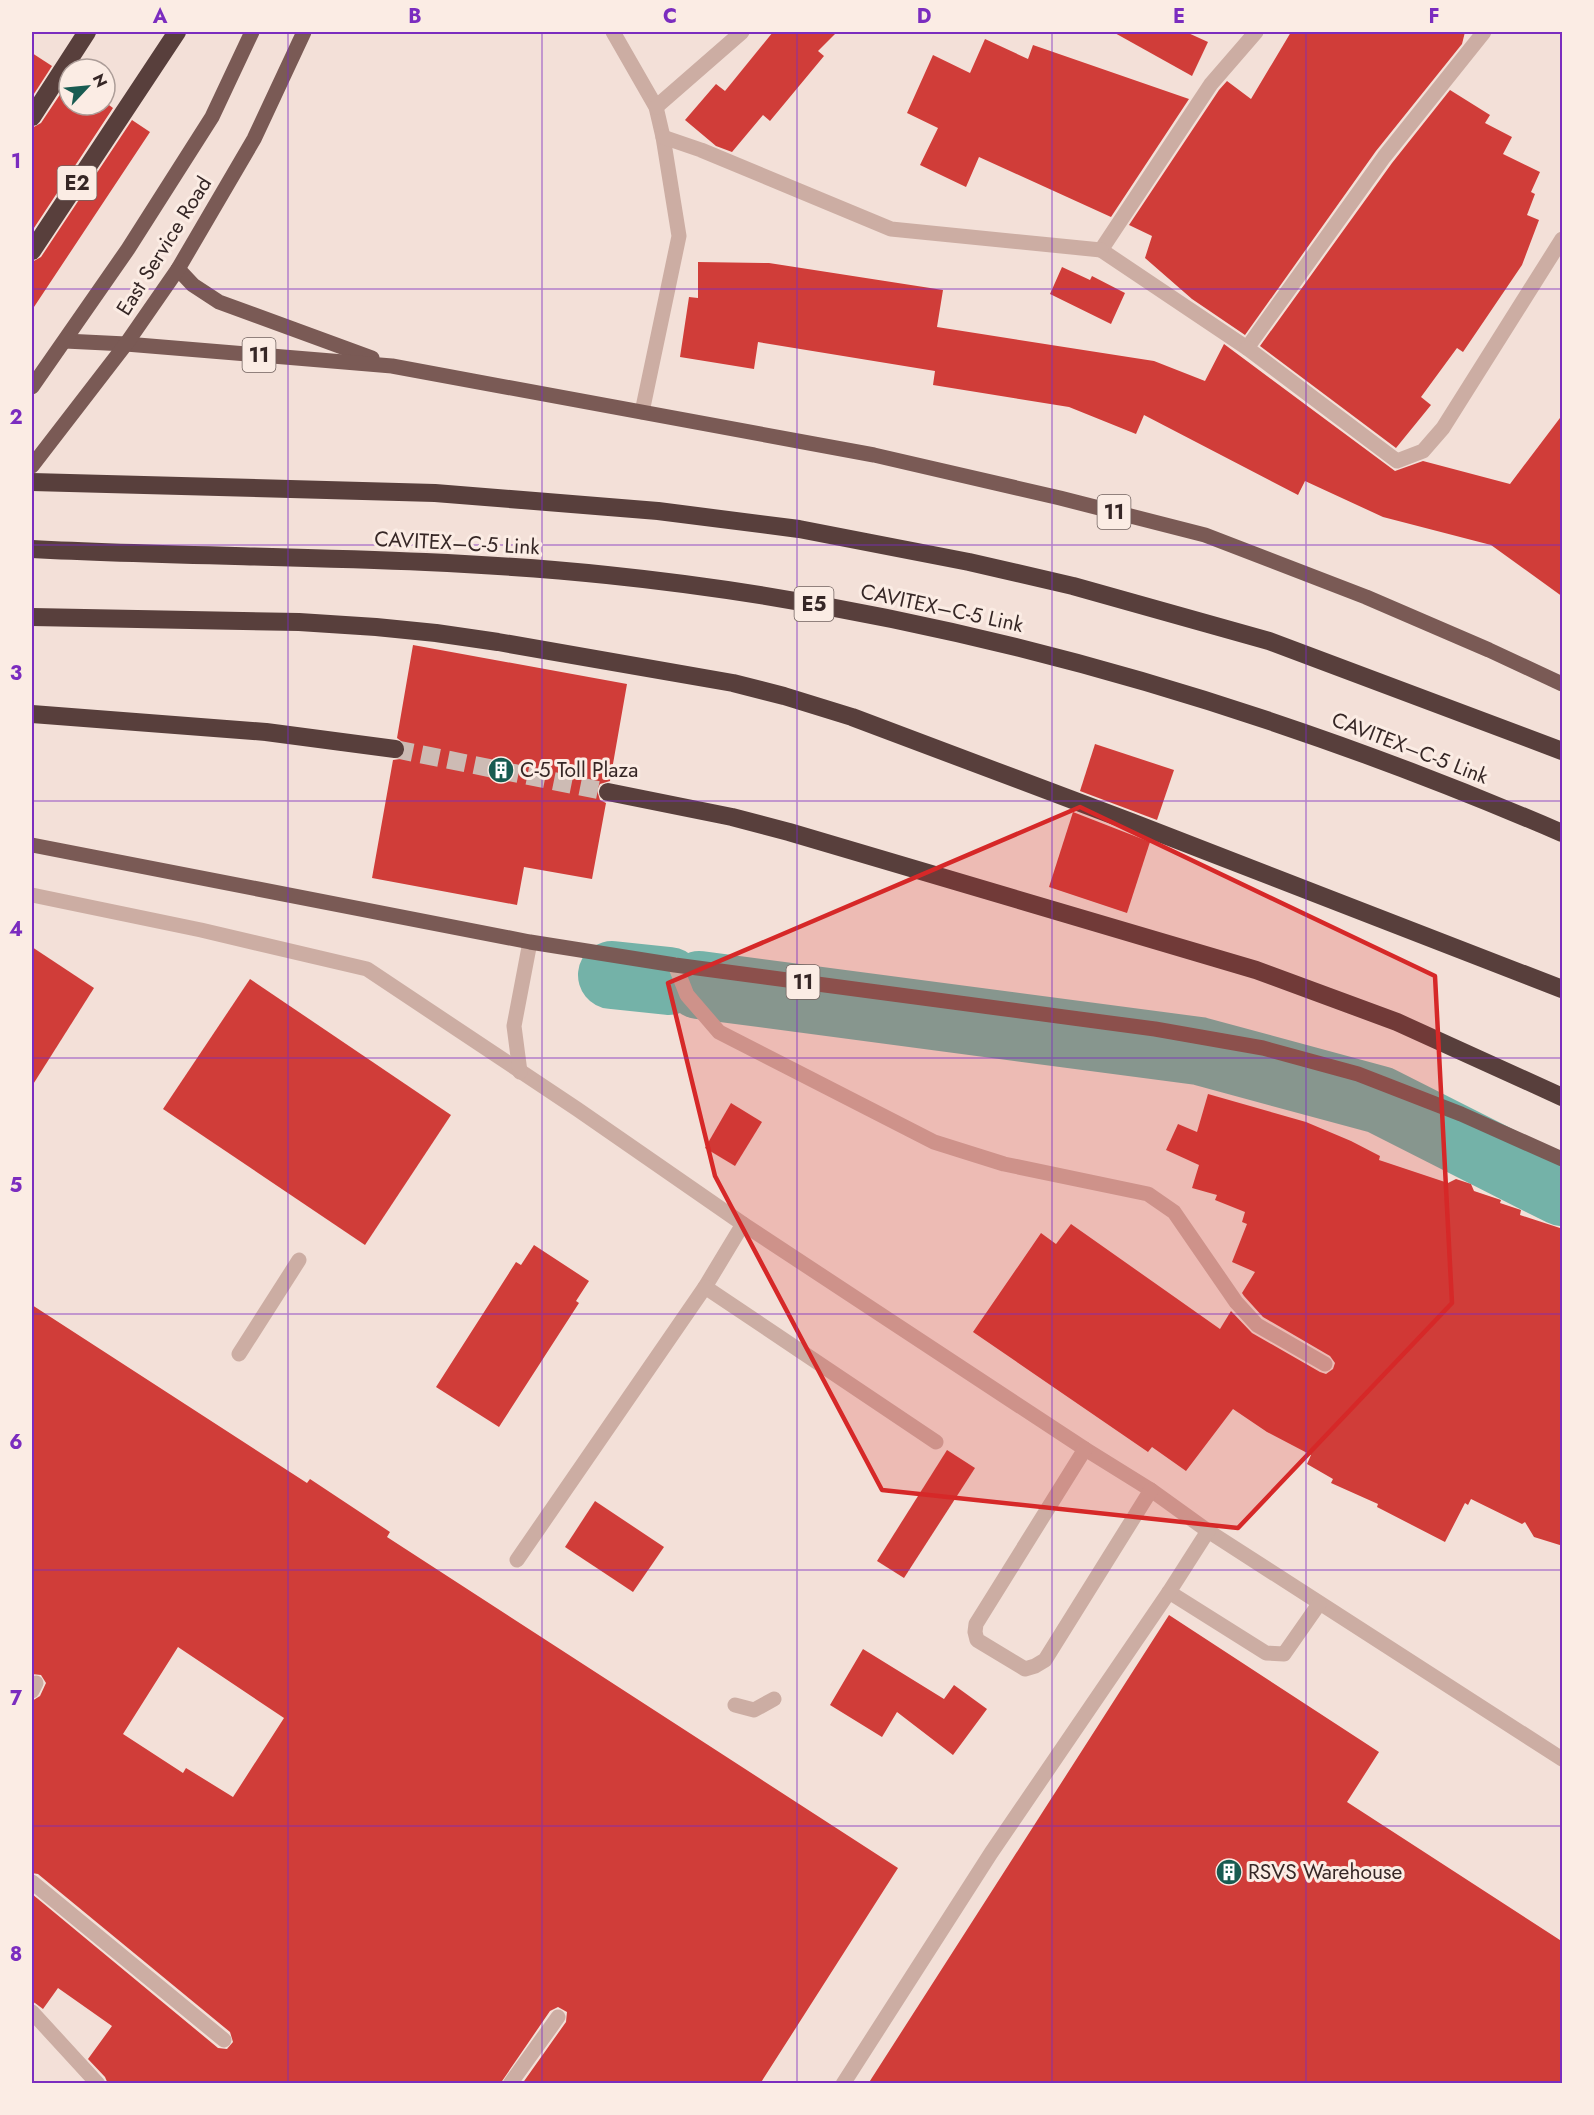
<svg xmlns="http://www.w3.org/2000/svg" width="1594" height="2115" font-family="Jost,sans-serif">
<style>
.lines{fill:none;stroke-linecap:round;stroke-linejoin:round}
.river{stroke:#74b2a8;stroke-width:68}
.building{fill:#d03d39;fill-rule:evenodd}
.highway-tunnel{stroke:#cdbbb4;stroke-width:18;stroke-dasharray:18 9;stroke-linecap:butt}
.minor{stroke:#ccada3;stroke-width:15}
.major{stroke:#7a5a55;stroke-width:15}
.highway{stroke:#583f3c;stroke-width:18}
.marked{fill:#d62828;fill-opacity:0.2;stroke:#d62828;stroke-width:4.5;stroke-linejoin:round}
.grid{fill:none;stroke:#7b2cbf;stroke-width:1.5;stroke-opacity:0.55}
.labels{text-anchor:middle;dominant-baseline:central;stroke-width:6;stroke-linejoin:round;paint-order:stroke}
.shield{fill:#fbece4;stroke:#71625f;stroke-width:1.5}
.shield-label{font-size:20px;font-weight:bold;fill:#362726}
.street-label{font-size:21px;fill:#362726;stroke:#fbece4}
.poi-label{font-size:21px;fill:#362726;stroke:#fbece4;text-anchor:start}
.neatline{fill:none;stroke:#7b2cbf;stroke-width:2}
.grid-label{font-size:20px;text-anchor:middle;font-weight:bold;fill:#7b2cbf}
</style>
<rect width="100%" height="100%" fill="#f3e0d8"/>
<g class="lines">
<g class="river">
<path d="M612 975 669 981"/>
<path d="M699 985 1199 1051 1380 1100 1562 1192"/>
</g>
</g>
<g class="building">
<path d="M773 32H837L818 51 824 56 770 121 763 115 732 152 716 146 685 120 716 84 725 91Z"/>
<path d="M1113 32H1186L1208 42 1192 76Z"/>
<path d="M1291 32H1465L1462 44 1376 151 1245 335 1192 299 1145 258 1152 236 1129 225 1219 90 1227 81 1251 99Z"/>
<path d="M985 39 1028 59 1033 45 1189 99 1111 217 979 157 966 187 920 165 938 128 907 113 933 55 970 73Z"/>
<path d="M32 53 52 66 32 97Z"/>
<path d="M69 81V105H105V102L113 108 32 231V128L41 123Z"/>
<path d="M1450 90 1490 115 1485 123 1512 137 1503 154 1540 172 1531 192 1535 194 1527 215 1539 220 1522 265 1463 352 1457 348 1421 397 1431 405 1396 448 1260 346 1392 163Z"/>
<path d="M132 120 150 132 32 310V262L41 257Z"/>
<path d="M698 262 769 263 943 290 937 327 1154 361 1205 381 1224 344 1395 471 1423 461 1510 484 1563 414V597L1491 545 1383 517 1305 481 1298 495 1144 415 1136 434 1069 407 933 385 935 371 758 342 754 369 680 357 689 297 698 298Z"/>
<path d="M1062 267 1090 280 1092 276 1125 293 1111 324 1050 294Z"/>
<path d="M413 645 627 684 610 781 600 784 597 790 600 800 606 803 592 879 524 867 517 905 372 878 393 760 400 759 406 751 405 744 397 738Z"/>
<path d="M1095 744 1174 770 1157 820 1080 791Z"/>
<path d="M1073 812 1150 842 1127 913 1049 887Z"/>
<path d="M32 947 94 988 32 1086Z"/>
<path d="M250 979 451 1115 365 1245 163 1109Z"/>
<path d="M1208 1094 1306 1122 1351 1141 1380 1156 1379 1160 1448 1183 1456 1179 1471 1184 1474 1191 1501 1200 1500 1203 1521 1210 1520 1215 1563 1229V1546L1534 1537 1525 1522 1522 1524 1471 1499 1468 1505 1465 1503 1445 1542 1377 1507 1378 1504 1331 1483 1333 1479 1307 1464 1311 1455 1267 1432 1233 1409 1186 1471 1152 1447 1148 1452 973 1332 1041 1233 1056 1244 1071 1224 1220 1329 1231 1311 1252 1333 1320 1372 1326 1374 1333 1369 1335 1363 1330 1356 1263 1317 1244 1296 1242 1293 1255 1272 1232 1262 1247 1224 1242 1222 1245 1212 1215 1200 1217 1195 1192 1188 1199 1165 1166 1150 1178 1124 1197 1132Z"/>
<path d="M731 1103 762 1122 735 1166 705 1148Z"/>
<path d="M534 1245 589 1281 576 1301 579 1303 499 1427 436 1387 516 1262 521 1265Z"/>
<path d="M32 1305 307 1483 310 1479 390 1532 387 1537 898 1868 760 2084H522L566 2022 567 2012 558 2007 550 2011 500 2084H108L105 2077 88 2059 112 2026 58 1988 43 2009 35 2003 32 2002V1894L218 2048 227 2049 233 2042 230 2032 38 1874 32 1873V1701L40 1696 46 1683 41 1675 32 1674ZM178 1647 284 1718 233 1797 186 1768 183 1773 123 1734Z"/>
<path d="M947 1450 975 1468 904 1578 877 1561Z"/>
<path d="M595 1501 664 1547 633 1592 565 1547Z"/>
<path d="M1169 1615 1379 1752 1347 1802 1563 1942V2084H868Z"/>
<path d="M863 1649 944 1699 954 1685 987 1709 953 1755 897 1712 882 1737 830 1705Z"/>
</g>
<g class="lines">
<path class="highway-tunnel" d="M395 749 608 792"/>
<g class="minor">
<path d="M613 32 656 107 663 137 679 236 642 412"/>
<path d="M1256 32 1211 84 1101 250 1247 348 1384 157 1484 32"/>
<path d="M656 107 742 32"/>
<path d="M663 137 701 150 891 229 1101 250"/>
<path d="M1247 348 1397 461 1423 451 1443 428 1562 239"/>
<path d="M32 895 201 930 367 969 577 1109 743 1224 1085 1449 1151 1490 1208 1531 1562 1759"/>
<path d="M675 965 687 995 719 1032 934 1142 1004 1164 1148 1194 1174 1212 1236 1302 1257 1325 1325 1364"/>
<path d="M520 1072 514 1026 530 942"/>
<path d="M705 1287 743 1224"/>
<path d="M239 1354 299 1260"/>
<path d="M1085 1449 976 1624 975 1632 977 1640 1025 1669 1035 1666 1045 1660 1151 1490"/>
<path d="M517 1560 705 1287 936 1442"/>
<path d="M1169 1592 1266 1653 1284 1654 1319 1604"/>
<path d="M32 1691 36 1683"/>
<path d="M735 1705 754 1710 774 1699"/>
<path d="M32 1882 224 2040"/>
<path d="M32 2012 98 2084"/>
<path d="M510 2084 558 2017"/>
<path d="M843 2084 991 1853 1169 1592 1208 1531"/>
</g>
<g class="major">
<path d="M178 269 193 285 219 302 372 358"/>
<path d="M65 341 126 344 392 366 874 455 1060 498 1205 535 1366 597 1489 650 1562 684"/>
<path d="M32 387 128 249 212 117 252 32"/>
<path d="M32 466 126 344 178 269 254 139 304 32"/>
<path d="M32 845 530 942 675 965 1155 1029 1263 1048 1358 1074 1461 1114 1562 1159"/>
</g>
<g class="highway">
<path d="M32 117 87 32"/>
<path d="M32 251 177 32"/>
<path d="M32 482 435 493 658 511 799 529 969 562 1073 586 1269 641 1562 751"/>
<path d="M32 549C223 559 416 555 607 575 937 609 1258 702 1562 833"/>
<path d="M32 617 299 622 376 627 436 633 498 642 733 683 784 696 852 717 1131 822 1562 989"/>
<path d="M32 714 266 732 395 749"/>
<path d="M608 792 732 817 789 832 1256 970 1397 1022 1562 1097"/>
</g>
</g>
<path class="marked" d="M1080 807 1435 976 1452 1303 1238 1528 882 1490 715 1176 668 983Z"/>
<path class="grid" d="M288 32V2084M542 32V2084M797 32V2084M1052 32V2084M1306 32V2084M32 289H1562M32 545H1562M32 801H1562M32 1058H1562M32 1314H1562M32 1570H1562M32 1826H1562"/>
<defs>
<symbol id="building-disc" viewBox="-11 -11 22 22"><circle r="9.5" fill="#185b51" stroke="#fbece4"/><path d="M-4-6H4V6H1V3H-1V6H-4ZM-2.5-4.3h1.7v1.8h-1.7ZM.8-4.3h1.7v1.8H.8ZM-2.5-1h1.7V.8h-1.7ZM.8-1h1.7V.8H.8Z" fill="#fff"/></symbol>
</defs>
<g fill-rule="evenodd">
<use href="#building-disc" x="486" y="755" width="30" height="30"/>
<use href="#building-disc" x="1214" y="1857" width="30" height="30"/>
</g>
<g class="labels">
<g class="shield">
<rect x="57.5" y="166" width="39" height="34" rx="4.5"/>
<rect x="242.5" y="338" width="33" height="34" rx="4.5"/>
<rect x="1097.5" y="495" width="33" height="34" rx="4.5"/>
<rect x="794.5" y="587" width="39" height="34" rx="4.5"/>
<rect x="786.5" y="965" width="33" height="34" rx="4.5"/>
</g>
<g class="shield-label">
<text x="77" y="183">E2</text>
<text x="259" y="355">11</text>
<text x="1114" y="512">11</text>
<text x="814" y="604">E5</text>
<text x="803" y="982">11</text>
</g>
<g class="street-label">
<text transform="translate(164 246) rotate(-58)">East Service Road</text>
<text transform="translate(457 543) rotate(3)">CAVITEX–C-5 Link</text>
<text transform="translate(942 608) rotate(12)">CAVITEX–C-5 Link</text>
<text transform="translate(1410 748) rotate(21)">CAVITEX–C-5 Link</text>
</g>
<g class="poi-label">
<text x="520" y="770">C-5 Toll Plaza</text>
<text x="1248" y="1872">RSVS Warehouse</text>
</g>
</g>
<rect width="1594" height="2115" fill="none" stroke="#fbece4" stroke-width="66"/>
<g transform="translate(87 87) rotate(64)"><circle r="28" fill="#fbece4" stroke="#ac9d98" stroke-width="1.5"/>
<path d="M0-4.5L10 22L0 15L-10 22Z" fill="#185b51"/>
<text y="-9" font-size="16" font-weight="bold" text-anchor="middle" fill="#362726">N</text>
</g>
<rect x="33" y="33" width="1528" height="2049" class="neatline"/>
<g class="grid-label">
<text x="160" y="23">A</text>
<text x="415" y="23">B</text>
<text x="670" y="23">C</text>
<text x="924" y="23">D</text>
<text x="1179" y="23">E</text>
<text x="1434" y="23">F</text>
<text x="16" y="168">1</text>
<text x="16" y="424">2</text>
<text x="16" y="680">3</text>
<text x="16" y="936">4</text>
<text x="16" y="1192">5</text>
<text x="16" y="1449">6</text>
<text x="16" y="1705">7</text>
<text x="16" y="1961">8</text>
</g>
</svg>
